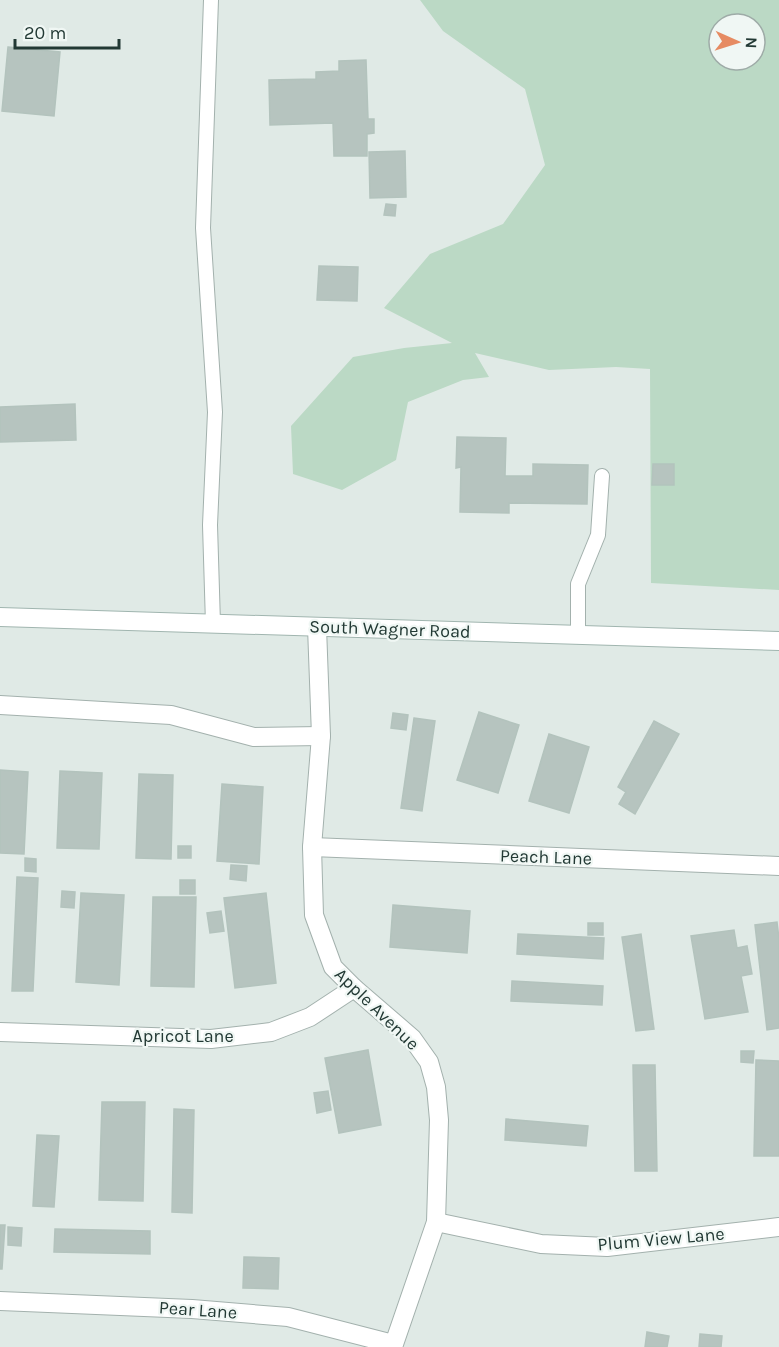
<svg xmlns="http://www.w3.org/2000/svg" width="779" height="1347" font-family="Karla,sans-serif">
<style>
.green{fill:#bbd9c5;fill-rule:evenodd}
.building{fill:#b6c4bf;stroke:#b3c3bd;stroke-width:1.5}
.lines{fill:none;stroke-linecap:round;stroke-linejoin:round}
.lane-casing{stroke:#a3b1ad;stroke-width:16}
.street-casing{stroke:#a3b1ad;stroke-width:20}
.secondary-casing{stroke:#a0b5af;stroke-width:20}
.lane{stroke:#fff;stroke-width:14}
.street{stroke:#fff;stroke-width:18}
.secondary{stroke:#fff;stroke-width:18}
.labels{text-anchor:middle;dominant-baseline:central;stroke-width:4.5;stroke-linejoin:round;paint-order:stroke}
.street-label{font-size:18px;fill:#223934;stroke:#f0f7f4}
</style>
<rect width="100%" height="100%" fill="#e0eae6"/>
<path class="green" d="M420 0H779V590L651 583 650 369 616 367 549 370 475 353 489 377 463 380 408 402 396 460 342 490 293 474 291 426 353 357 404 348 452 343 384 308 430 254 503 224 545 165 525 89 443 31ZM719 24H755V60H719Z"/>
<g class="building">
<path d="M8 47 60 52 54 116 2 111Z"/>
<path d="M366 60 368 119H374V133L367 134V156H334L333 123 270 125 269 80 316 79V72L339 71V61Z"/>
<path d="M405 151 406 197 370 198 369 152Z"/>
<path d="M386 204 396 205 395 216 384 215Z"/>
<path d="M319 266 358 267 357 301 317 300Z"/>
<path d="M75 404 76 440 0 442V407Z"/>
<path d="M457 437 506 438 505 476H533V464L588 465 587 504 509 503V513L460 512 461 467 456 468Z"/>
<path d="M653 464H674V485H652Z"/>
<path d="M479 712 519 725 498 793 457 780Z"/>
<path d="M393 713 408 715 406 730 391 728Z"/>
<path d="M414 718 435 721 422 811 401 808Z"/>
<path d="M654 721 679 734 635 814 619 804 626 792 618 787Z"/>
<path d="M549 734 589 747 569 813 529 801Z"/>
<path d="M0 770 28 772 24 854 0 853Z"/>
<path d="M60 771 102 773 99 849 57 848Z"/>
<path d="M139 774 173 775 171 859 136 858Z"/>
<path d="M222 784 263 787 259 864 217 861Z"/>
<rect x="178" y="846" width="13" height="12"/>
<path d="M25 858 36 859V872L25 871Z"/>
<path d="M231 865 247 866 246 881 230 879Z"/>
<path d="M17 877 38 878 33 991H12Z"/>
<rect x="180" y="880" width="15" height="14"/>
<path d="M62 891 75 892 74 908 61 907Z"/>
<path d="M81 893 124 895 119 985 76 982Z"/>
<path d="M266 893 276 983 235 988 224 898Z"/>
<path d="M153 897H196L194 987 151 986Z"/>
<path d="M393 905 470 911 467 953 390 947Z"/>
<path d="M221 911 224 931 210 933 207 913Z"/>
<path d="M777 922 779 939V1028L767 1030 755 925Z"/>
<rect x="588" y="923" width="15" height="12"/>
<path d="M734 930 737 948 747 946 752 974 741 976 748 1012 705 1019 691 936Z"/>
<path d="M518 934 604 938 603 959 517 954Z"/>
<path d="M641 934 654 1029 636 1031 622 937Z"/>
<path d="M512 981 603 986 602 1005 511 1001Z"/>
<path d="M368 1050 381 1125 339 1133 325 1058Z"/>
<path d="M741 1051H754L753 1063 741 1062Z"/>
<path d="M756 1060 779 1061V1156H754Z"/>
<path d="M633 1065H655L657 1171H635Z"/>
<path d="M328 1091 331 1110 317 1113 314 1093Z"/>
<path d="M102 1102H145L143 1201 99 1200Z"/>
<path d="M174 1109 194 1110 192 1213 172 1212Z"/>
<path d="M506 1119 588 1126 586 1146 505 1140Z"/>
<path d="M37 1135 59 1136 54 1207 33 1206Z"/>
<path d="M0 1225H5L2 1269H0Z"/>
<path d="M8 1227 22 1228 21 1246 8 1245Z"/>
<path d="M55 1229 150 1231V1254L54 1252Z"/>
<path d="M244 1257 279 1258 278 1289 243 1288Z"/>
<path d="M647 1332 669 1336 667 1347H645Z"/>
<path d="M700 1334 722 1336 721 1347H699Z"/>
</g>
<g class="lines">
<defs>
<g id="lane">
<path d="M211 0 203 228 215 412 210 525 213 624"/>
<path d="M578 635V584L598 535 602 476"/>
</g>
<g id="street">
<path d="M317 627 321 736 312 847 314 915 333 967 354 988 412 1038 429 1062 436 1087 439 1120 436 1222 393 1347"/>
<path d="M0 705 171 715 254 737 321 736"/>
<path d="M312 847 779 866"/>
<path d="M0 1032 211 1039 271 1032 310 1017 354 988"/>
<path d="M436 1222 541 1244 607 1247 779 1227"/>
<path d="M0 1301 192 1309 288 1317 393 1344"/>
</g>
<path id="secondary" d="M0 617 779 641"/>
</defs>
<use href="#lane" class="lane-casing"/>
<use href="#street" class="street-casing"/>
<use href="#secondary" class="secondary-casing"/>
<use href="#lane" class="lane"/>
<use href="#street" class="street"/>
<use href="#secondary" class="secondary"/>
</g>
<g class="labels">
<g class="street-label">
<text transform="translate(390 629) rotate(2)">South Wagner Road</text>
<text transform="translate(546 857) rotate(2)">Peach Lane</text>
<text transform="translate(377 1009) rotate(44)">Apple Avenue</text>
<text x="183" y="1036">Apricot Lane</text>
<text transform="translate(661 1239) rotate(-5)">Plum View Lane</text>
<text transform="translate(198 1310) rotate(4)">Pear Lane</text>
</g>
</g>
<g transform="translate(737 42) rotate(93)"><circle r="28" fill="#f0f7f4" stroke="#9eaba7" stroke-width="1.5"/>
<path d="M0-4.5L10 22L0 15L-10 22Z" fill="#e68b62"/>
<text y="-9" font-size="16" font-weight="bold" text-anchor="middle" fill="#223934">N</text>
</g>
<path d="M15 39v9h104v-9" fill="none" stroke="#223934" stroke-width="3"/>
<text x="24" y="39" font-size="18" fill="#223934" stroke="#f0f7f4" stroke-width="4.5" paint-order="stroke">20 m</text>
</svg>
